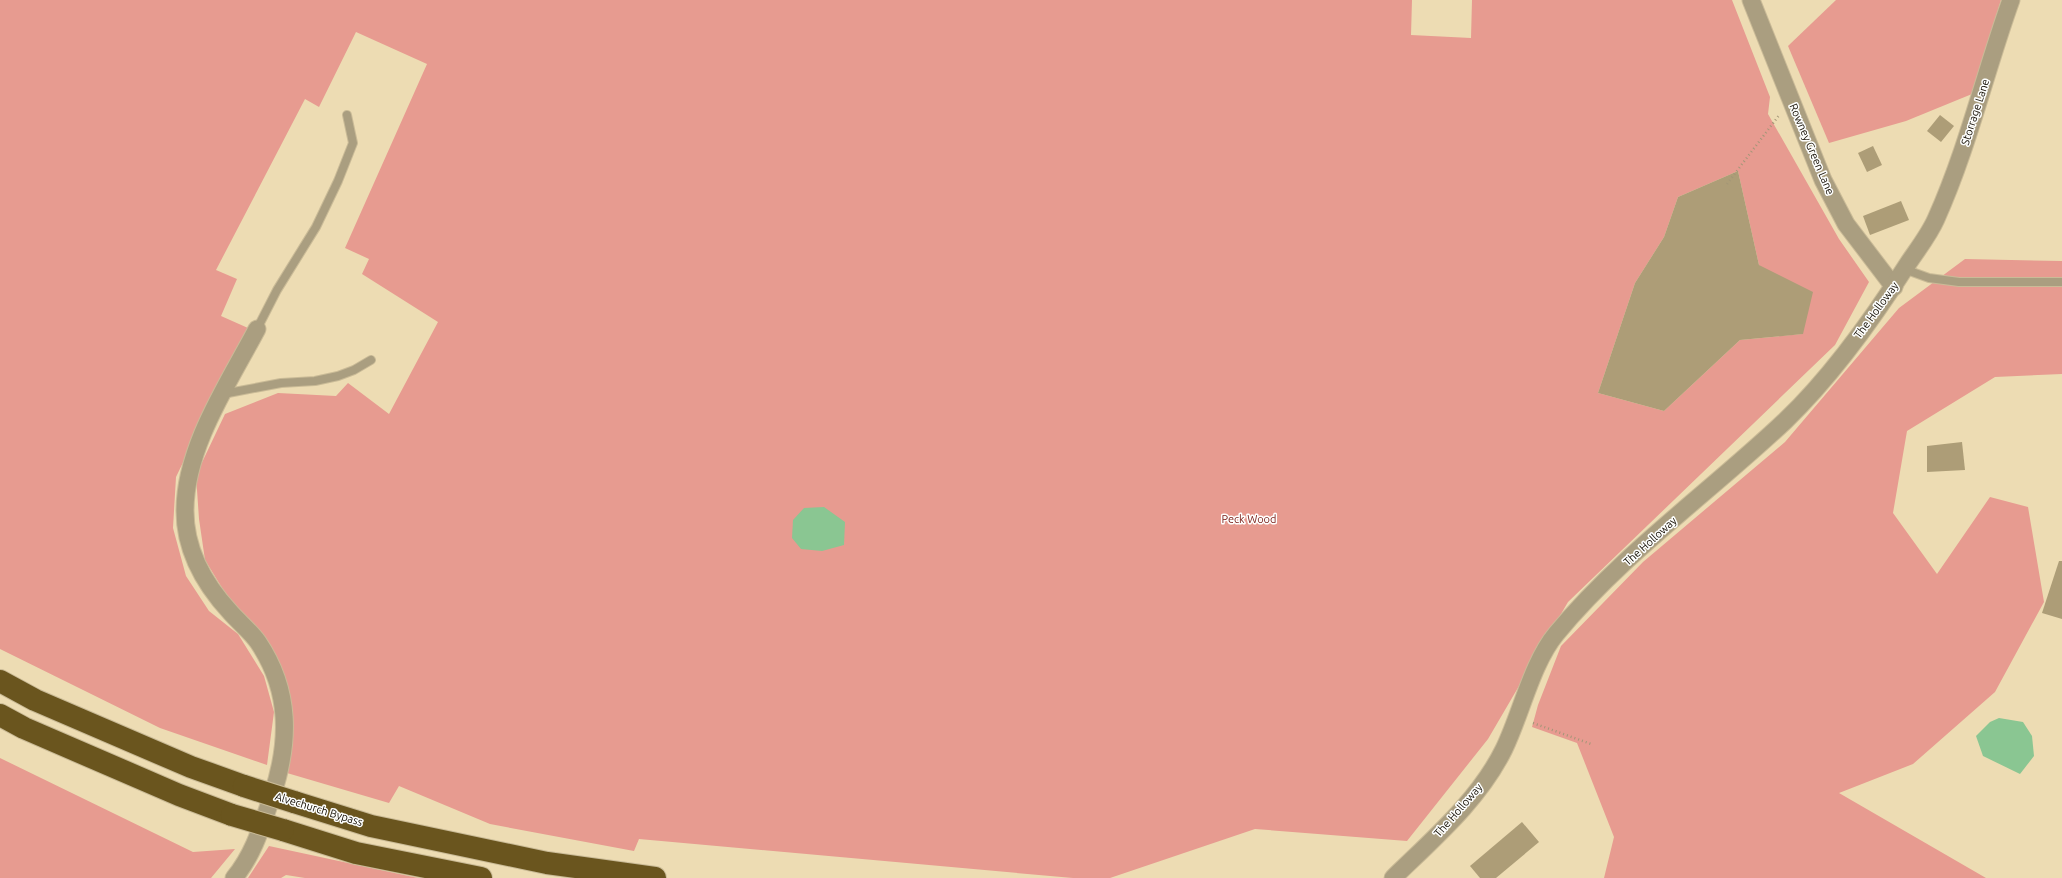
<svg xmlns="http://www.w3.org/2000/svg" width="2062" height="878" font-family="Ubuntu,sans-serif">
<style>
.green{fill:#e79b90;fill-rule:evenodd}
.water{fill:#8ac692}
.building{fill:#ad9d77}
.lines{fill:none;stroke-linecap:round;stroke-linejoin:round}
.lane-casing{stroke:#cabb97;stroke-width:10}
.street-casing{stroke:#cabb97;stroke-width:19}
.highway-casing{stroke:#cabb97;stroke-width:24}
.path{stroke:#a39677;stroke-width:2.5;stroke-dasharray:1 3;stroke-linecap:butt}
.lane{stroke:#aa9e80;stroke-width:8}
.street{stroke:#aa9e80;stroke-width:17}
.highway{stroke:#6a551e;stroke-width:22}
.highway-bridge-casing{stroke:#cabb97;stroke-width:24;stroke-linecap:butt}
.highway-bridge{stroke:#6a551e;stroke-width:22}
.labels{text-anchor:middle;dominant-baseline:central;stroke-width:3;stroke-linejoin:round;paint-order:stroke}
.street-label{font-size:11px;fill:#120c01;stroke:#fefffe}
.park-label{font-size:11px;fill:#7b201a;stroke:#fefffe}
</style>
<rect width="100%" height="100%" fill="#eddcb3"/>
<g class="green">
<path d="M0 0H1412L1411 35 1471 38 1472 0H1732L1770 97 1768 114 1839 239 1869 282 1835 345 1568 602 1488 739 1407 841 1255 829 1110 878H1073L639 839 634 851 490 824 399 786 389 803 287 773 288 696 205 560 199 519 196 475 225 414 278 393 336 396 348 383 389 414 438 322 362 274 369 259 345 248 427 64 356 32 319 107 305 99 216 270 237 279 221 316 248 328 176 477 173 528 186 576 209 611 238 634 264 676 274 712 267 765 160 728 0 649ZM1738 171 1759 265 1802 334 1740 340 1664 411 1598 393 1635 283 1664 237 1678 197Z"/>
<path d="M1836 0H2001L1972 94 1906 121 1829 143 1788 46Z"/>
<path d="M1965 259 2062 261V374L1995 377 1907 431 1893 513 1937 574 1990 497 2028 507 2044 602 1995 692 1913 764 1839 793 1986 878H1604L1614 837 1577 743 1532 727 1538 705 1561 646 1643 562 1785 442 1899 308Z"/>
<path d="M0 758 193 852 235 849 211 878H0Z"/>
<path d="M269 846 418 878H305L286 875 281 878H248Z"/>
</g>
<g class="water">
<path d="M824 507 845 522 844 545 822 551 801 549 792 538 793 520 804 508Z"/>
<path d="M1999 718 2023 722 2032 736 2034 756 2020 774 1983 756 1976 736 1990 722Z"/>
</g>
<g class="building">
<path d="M1940 115 1954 126 1941 142 1927 131Z"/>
<path d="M1873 146 1882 165 1867 172 1858 153Z"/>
<path d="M1738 171 1759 265 1813 292 1803 334 1740 340 1664 411 1598 393 1635 283 1664 237 1678 197Z"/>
<path d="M1901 201 1909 220 1870 235 1863 216Z"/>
<path d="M1962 442 1965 470 1927 472V446Z"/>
<path d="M2059 561H2062V619L2042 613Z"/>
<path d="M1522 822 1539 842 1496 878H1480L1470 866Z"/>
</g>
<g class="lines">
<defs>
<g id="lane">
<path d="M1904 269 1929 278 1959 282H2062"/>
<path d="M257 329 277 290 316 227 338 181 353 143 347 115"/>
<path d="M223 394 281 383 315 381 338 376 354 370 371 360"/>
</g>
<g id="street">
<path d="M1751 0 1823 180 1846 224 1894 287"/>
<path d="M234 878C254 854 262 825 272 796 290 742 291 691 258 642 251 632 240 623 231 613 205 585 185 551 185 511 185 447 228 384 257 329"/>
<path d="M1393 878C1433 839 1479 800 1504 749 1521 714 1532 663 1556 634 1622 554 1710 492 1785 421 1832 376 1872 320 1907 265 1917 250 1929 235 1936 219 1968 148 1985 72 2011 0"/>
</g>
<g id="highway">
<path d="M0 681 35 700 191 767 244 786"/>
<path d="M0 715 24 728 179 795 232 815"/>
<path d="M294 802 371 826 547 863 655 878"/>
<path d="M283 830 356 853 481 878"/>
</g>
</defs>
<use href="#lane" class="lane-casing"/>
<use href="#street" class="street-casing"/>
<use href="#highway" class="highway-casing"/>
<g class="path">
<path d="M1727 184 1780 114"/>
<path d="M1533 723 1591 744"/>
</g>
<use href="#lane" class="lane"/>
<use href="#street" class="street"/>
<use href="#highway" class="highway"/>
<defs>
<g id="highway-bridge">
<path d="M244 786 294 802"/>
<path d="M232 815 283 830"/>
</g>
</defs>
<use href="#highway-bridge" class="highway-bridge-casing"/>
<use href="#highway-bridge" class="highway-bridge"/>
</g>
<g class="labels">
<g class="street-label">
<text transform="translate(1975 112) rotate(-72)">Storrage Lane</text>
<text transform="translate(1812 149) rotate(67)">Rowney Green Lane</text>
<text transform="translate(1876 310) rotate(-54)">The Holloway</text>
<text transform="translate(1650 541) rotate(-42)">The Holloway</text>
<text transform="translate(319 809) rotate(17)">Alvechurch Bypass</text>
<text transform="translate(1458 810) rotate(-49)">The Holloway</text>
</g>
<g class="park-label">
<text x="1249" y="519">Peck Wood</text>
</g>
</g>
</svg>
